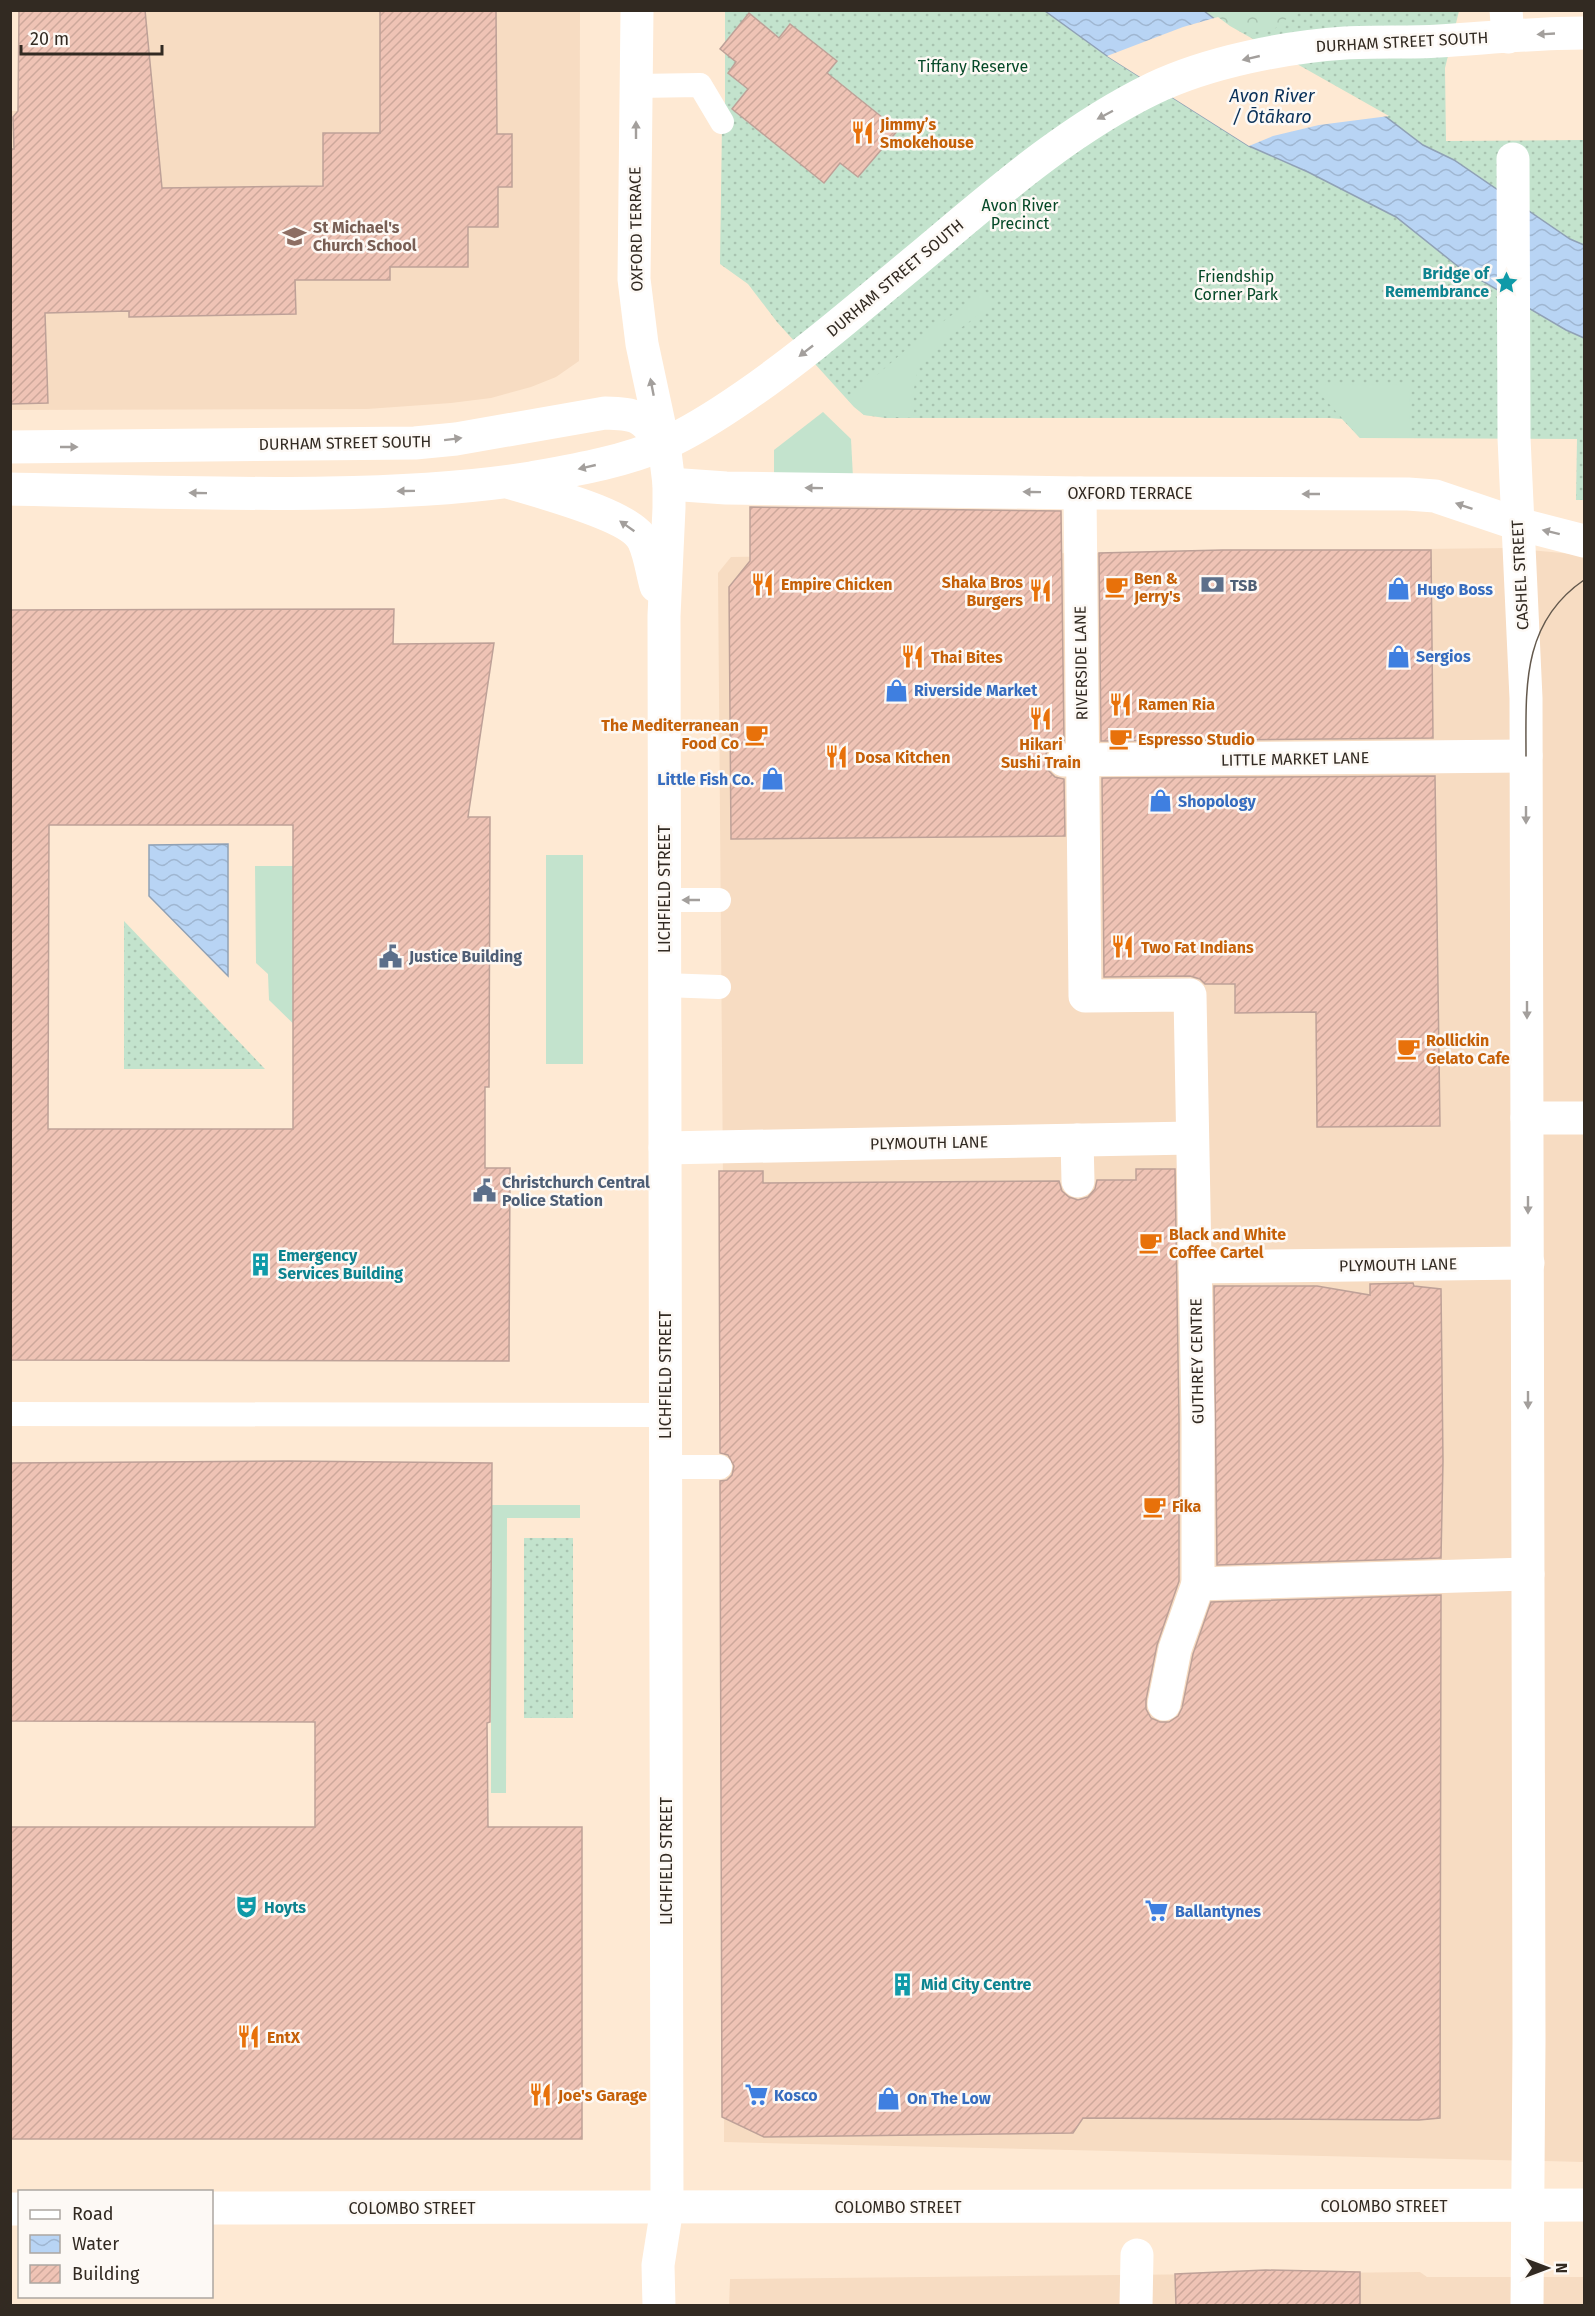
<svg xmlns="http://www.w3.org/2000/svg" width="1595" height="2316" font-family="'Fira Sans',sans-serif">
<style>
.built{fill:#f7dcc2}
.grass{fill:url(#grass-dots)}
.forest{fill:url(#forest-crowns)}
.garden{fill:#c3e3cd}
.water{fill:url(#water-waves);stroke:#90a1b5;stroke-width:1.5}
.pier{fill:#fee9d3}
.building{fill:url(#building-hatch);stroke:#bea198;stroke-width:1.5;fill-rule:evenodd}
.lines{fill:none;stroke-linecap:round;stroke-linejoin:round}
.lane{stroke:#fff;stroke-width:24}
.street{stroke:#fff;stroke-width:33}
.secondary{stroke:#fff;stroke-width:33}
.tram{stroke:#64594d;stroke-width:1.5}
.oneway{fill:#a39f9c}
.labels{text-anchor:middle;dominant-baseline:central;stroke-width:5;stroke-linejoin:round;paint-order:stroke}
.street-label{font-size:16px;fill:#322a22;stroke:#fdf9f5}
.park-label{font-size:16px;fill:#054827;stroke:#fdf9f5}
.food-label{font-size:16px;font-weight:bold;fill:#c56008;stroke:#fdf9f5;text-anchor:start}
.education-label{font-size:16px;font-weight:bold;fill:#785e54;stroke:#fdf9f5;text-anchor:start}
.culture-label{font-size:16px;font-weight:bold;fill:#0d838f;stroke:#fdf9f5;text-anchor:start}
.service-label{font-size:16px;font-weight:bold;fill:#4e5e75;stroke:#fdf9f5;text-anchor:start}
.shop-label{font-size:16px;font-weight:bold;fill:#366cbe;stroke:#fdf9f5;text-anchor:start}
.water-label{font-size:18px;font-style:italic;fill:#0a3159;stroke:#fdf9f5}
</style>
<defs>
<pattern id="grass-dots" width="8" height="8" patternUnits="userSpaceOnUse" patternTransform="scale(1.5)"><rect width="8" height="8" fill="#c3e3cd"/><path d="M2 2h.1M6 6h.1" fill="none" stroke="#a8c3b0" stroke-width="1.8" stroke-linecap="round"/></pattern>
<pattern id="forest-crowns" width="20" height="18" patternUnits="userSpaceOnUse" patternTransform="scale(1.5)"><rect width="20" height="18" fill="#c3e3cd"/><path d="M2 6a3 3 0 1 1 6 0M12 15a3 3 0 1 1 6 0" fill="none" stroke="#a8c3b0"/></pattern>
<pattern id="water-waves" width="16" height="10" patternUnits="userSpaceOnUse" patternTransform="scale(1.5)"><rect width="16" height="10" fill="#b8d4f4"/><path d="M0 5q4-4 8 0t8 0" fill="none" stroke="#9fb6d1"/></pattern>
<pattern id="building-hatch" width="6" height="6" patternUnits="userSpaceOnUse" patternTransform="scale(1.5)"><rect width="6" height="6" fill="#efc3b5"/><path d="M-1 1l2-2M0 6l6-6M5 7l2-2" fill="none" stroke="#cda89b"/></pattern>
</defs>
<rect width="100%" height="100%" fill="#fee9d3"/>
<g class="built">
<path d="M18 11H580L579 361 556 377 531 387 491 398 451 403 367 409 11 410 10 111H18Z"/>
<path d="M1508 548 1584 555V2162L724 2142 726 1546 718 573 731 557Z"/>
<path d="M1420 2272 1427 2277H1584V2306H729L730 2279Z"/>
</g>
<g class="grass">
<path d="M725 11H1459L1445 68 1446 141 1584 140V500H1576L1577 439 1360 438 1342 419 1330 418H885L864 415 854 407 777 322 748 284 720 264 722 122 725 105Z"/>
<path d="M124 921 265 1069H124Z"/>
<rect x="524" y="1538" width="49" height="180"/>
</g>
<path class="forest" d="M1175 11H1296L1273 30 1222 34Z"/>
<g class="garden">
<path d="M985 291 994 303C975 318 926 351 918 371 912 386 914 402 914 418L864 415 848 400 915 342Z"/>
<path d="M1410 384 1409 437 1360 438 1312 385Z"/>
<path d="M823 412 851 439 853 478 774 477V450Z"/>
<rect x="546" y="855" width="37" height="209"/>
<path d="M255 866H308L309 1039 269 1000 268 974 256 963Z"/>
<path d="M491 1505H580V1518H507L506 1793H491Z"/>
</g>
<g class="water">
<path d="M1045 11H1204L1228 29 1386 117 1423 145 1454 160 1570 239 1584 245V338L1566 330 1460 268 1396 217 1308 172 1249 146 1107 56Z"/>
<path d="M228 844V976L149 896V845Z"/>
</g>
<path class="pier" d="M1218 17 1230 26 1389 116 1319 125 1273 136 1249 146 1107 56 1183 27Z"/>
<g class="building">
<path d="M19 10H145L162 188 323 186V133H380V10H496L497 134H512V187H498V227H468V267H390V280H295L296 314 129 317V311L45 313 48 403 10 404V149H14L13 117 18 111Z"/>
<path d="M749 13 779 38 790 24 837 61 827 73 898 130 858 177 840 163 824 183 732 109 748 89 728 73 736 62 720 49Z"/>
<path d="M750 507 1061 511 1064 741 1054 744 1047 751 1045 760 1048 770 1055 777 1064 779 1065 836 731 839 729 587 750 561Z"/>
<path d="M1223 550H1431L1433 738 1101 741 1099 553Z"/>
<path d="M394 609 393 644 494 643 468 817H490L489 1087H485V1168H510L509 1361 10 1360V610ZM49 825H293V1129H48Z"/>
<path d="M1435 776 1440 1126 1317 1127 1316 1012 1235 1013V984H1205L1200 979 1190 976 1104 977 1102 778Z"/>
<path d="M1136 1169H1175L1179 1419V1581L1157 1645 1146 1700V1709L1151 1718 1160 1722H1169L1178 1716 1182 1708 1193 1654 1211 1602 1441 1595 1440 2118 1419 2120 1083 2118 1073 2133 764 2137 722 2117 720 1481 727 1480 732 1475 734 1466 728 1455 720 1453 719 1171H763V1183L1059 1181 1062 1191 1069 1197 1078 1200 1088 1197 1095 1189 1097 1180H1136Z"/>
<path d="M1413 1283 1414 1286 1441 1289 1443 1461 1441 1558 1217 1565 1214 1286H1317L1370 1295V1284Z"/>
<path d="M288 1461 492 1463 490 1722 487 1723 488 1827H582V2139H10V1827H315V1722L10 1721V1463Z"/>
<path d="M1266 2270 1360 2272V2306H1176L1175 2274Z"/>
</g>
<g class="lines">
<g class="lane">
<path d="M636 86 700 85 722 122"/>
<path d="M664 900H719"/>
<path d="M664 985 719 987"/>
<path d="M10 1414 665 1415"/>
<path d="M665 1467H720"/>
</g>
<g class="street">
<path d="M637 10 634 279 642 344 663 442"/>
<path d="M1506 10 1508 37"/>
<path d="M1513 159 1514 438 1526 698 1529 2041 1527 2306"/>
<path d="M10 447 415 443 456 439 605 413C641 414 641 417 664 444"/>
<path d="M669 484 726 488 1080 493 1408 494 1435 496 1518 524 1584 541"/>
<path d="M1080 493 1085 996 1190 995 1198 1419V1584L1528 1574"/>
<path d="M1064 760 1526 756"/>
<path d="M1527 1118H1584"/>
<path d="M1077 1140 1078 1181"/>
<path d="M665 1148 1192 1138"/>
<path d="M1195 1267 1528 1263"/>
<path d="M1164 1704 1175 1649 1198 1584"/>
<path d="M1136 2306 1137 2255"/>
</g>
<g class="secondary">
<path d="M511 483C539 492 633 515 644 542 650 555 652 572 656 586"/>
<path d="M10 489C116 491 222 495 327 493 396 492 463 489 531 478 575 470 623 462 664 444 693 431 719 414 745 396 806 354 862 305 919 258 993 196 1067 130 1154 88 1209 62 1285 47 1345 43 1376 41 1408 43 1439 41 1488 38 1536 33 1584 33"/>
<path d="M212 2208 1584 2205"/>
<path d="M10 2209H20"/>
<path d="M659 2306 658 2265 667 2208 664 616 669 508V484L664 444"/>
</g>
<path class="tram" d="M1526 756C1526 689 1521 623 1584 580"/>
</g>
<defs><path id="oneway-solid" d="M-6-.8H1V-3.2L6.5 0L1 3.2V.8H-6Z" transform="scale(1.5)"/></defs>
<g class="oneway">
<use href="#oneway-solid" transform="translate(1546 34) rotate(177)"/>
<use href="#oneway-solid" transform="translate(1251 58) rotate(167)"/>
<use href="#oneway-solid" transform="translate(1105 115) rotate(152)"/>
<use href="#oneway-solid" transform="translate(636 130) rotate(-90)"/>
<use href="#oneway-solid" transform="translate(806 351) rotate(142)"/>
<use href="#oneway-solid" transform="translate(652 387) rotate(-101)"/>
<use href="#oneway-solid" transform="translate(453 439) rotate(-7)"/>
<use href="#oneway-solid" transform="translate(69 447)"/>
<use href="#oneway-solid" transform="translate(587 467) rotate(167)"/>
<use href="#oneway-solid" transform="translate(814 488) rotate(-179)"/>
<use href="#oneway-solid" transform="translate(406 491) rotate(179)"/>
<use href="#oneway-solid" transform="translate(1032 492) rotate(-179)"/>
<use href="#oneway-solid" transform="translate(198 493) rotate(-179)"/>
<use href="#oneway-solid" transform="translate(1311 494) rotate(-180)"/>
<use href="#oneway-solid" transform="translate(1464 506) rotate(-161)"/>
<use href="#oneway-solid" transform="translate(627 526) rotate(-145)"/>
<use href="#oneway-solid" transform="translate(1551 532) rotate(-166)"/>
<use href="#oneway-solid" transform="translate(1526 815) rotate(90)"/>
<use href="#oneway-solid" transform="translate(691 900) rotate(180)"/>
<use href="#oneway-solid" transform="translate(1527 1010) rotate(90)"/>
<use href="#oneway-solid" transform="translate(1528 1205) rotate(90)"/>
<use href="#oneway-solid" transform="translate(1528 1400) rotate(90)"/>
</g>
<defs>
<symbol id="restaurant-bare" viewBox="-9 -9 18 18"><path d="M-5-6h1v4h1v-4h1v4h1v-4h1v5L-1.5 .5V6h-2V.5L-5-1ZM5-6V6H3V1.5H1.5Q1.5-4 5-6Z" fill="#e8710a" stroke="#fdf9f5" stroke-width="2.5" paint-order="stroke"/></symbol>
<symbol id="school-bare" viewBox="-9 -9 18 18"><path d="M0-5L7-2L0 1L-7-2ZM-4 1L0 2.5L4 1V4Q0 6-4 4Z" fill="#8d6e63" stroke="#fdf9f5" stroke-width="2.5" paint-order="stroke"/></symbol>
<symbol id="sight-bare" viewBox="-9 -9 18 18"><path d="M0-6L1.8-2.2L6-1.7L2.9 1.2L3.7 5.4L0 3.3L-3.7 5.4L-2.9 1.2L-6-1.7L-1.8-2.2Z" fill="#0f9aa8" stroke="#fdf9f5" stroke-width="2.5" paint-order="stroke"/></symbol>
<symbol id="bank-bare" viewBox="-9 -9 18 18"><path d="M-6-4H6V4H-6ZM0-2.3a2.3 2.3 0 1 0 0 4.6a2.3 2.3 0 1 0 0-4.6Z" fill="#5c6f8a" stroke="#fdf9f5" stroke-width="2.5" paint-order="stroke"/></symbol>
<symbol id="cafe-bare" viewBox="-9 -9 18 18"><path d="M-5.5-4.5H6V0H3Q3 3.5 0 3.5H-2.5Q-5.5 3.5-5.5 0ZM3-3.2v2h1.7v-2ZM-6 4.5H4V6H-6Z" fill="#e8710a" stroke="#fdf9f5" stroke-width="2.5" paint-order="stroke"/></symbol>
<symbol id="shop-bare" viewBox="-9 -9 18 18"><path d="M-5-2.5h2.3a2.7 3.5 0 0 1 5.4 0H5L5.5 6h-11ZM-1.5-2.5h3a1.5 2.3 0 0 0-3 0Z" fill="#3f7fe0" stroke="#fdf9f5" stroke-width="2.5" paint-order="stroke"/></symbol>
<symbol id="civic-bare" viewBox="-9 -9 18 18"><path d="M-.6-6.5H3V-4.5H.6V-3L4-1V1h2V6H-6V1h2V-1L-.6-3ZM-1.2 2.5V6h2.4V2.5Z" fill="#5c6f8a" stroke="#fdf9f5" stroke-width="2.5" paint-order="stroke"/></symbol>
<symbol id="building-bare" viewBox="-9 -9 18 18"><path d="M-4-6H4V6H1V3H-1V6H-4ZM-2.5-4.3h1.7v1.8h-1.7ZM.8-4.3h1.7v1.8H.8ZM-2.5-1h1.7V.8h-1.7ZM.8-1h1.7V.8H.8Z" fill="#0f9aa8" stroke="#fdf9f5" stroke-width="2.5" paint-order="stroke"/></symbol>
<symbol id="theatre-bare" viewBox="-9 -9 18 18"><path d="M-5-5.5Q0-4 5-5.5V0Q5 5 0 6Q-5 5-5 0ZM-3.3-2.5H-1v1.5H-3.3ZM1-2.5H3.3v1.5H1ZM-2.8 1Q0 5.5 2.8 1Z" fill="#0f9aa8" stroke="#fdf9f5" stroke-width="2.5" paint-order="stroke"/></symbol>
<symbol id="supermarket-bare" viewBox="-9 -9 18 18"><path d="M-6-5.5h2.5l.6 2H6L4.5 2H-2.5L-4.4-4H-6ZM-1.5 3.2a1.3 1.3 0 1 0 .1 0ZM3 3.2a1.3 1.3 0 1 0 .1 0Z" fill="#3f7fe0" stroke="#fdf9f5" stroke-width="2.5" paint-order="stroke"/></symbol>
</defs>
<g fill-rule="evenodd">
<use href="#restaurant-bare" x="846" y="116" width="33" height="33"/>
<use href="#school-bare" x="278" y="220" width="33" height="33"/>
<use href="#sight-bare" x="1490" y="266" width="33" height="33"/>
<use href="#restaurant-bare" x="746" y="568" width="33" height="33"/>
<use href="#bank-bare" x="1196" y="568" width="33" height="33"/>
<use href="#cafe-bare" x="1100" y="570" width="33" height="33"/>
<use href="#shop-bare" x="1382" y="572" width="33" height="33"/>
<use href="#restaurant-bare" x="1024" y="574" width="33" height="33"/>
<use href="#shop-bare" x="1382" y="640" width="33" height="33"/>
<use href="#restaurant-bare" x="896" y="640" width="33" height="33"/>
<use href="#shop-bare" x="880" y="674" width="33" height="33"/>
<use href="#restaurant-bare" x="1104" y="688" width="33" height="33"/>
<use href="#restaurant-bare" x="1024" y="702" width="33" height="33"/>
<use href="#cafe-bare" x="740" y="718" width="33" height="33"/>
<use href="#cafe-bare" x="1104" y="722" width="33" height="33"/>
<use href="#restaurant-bare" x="820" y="740" width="33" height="33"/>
<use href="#shop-bare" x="756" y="762" width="33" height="33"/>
<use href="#shop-bare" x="1144" y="784" width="33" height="33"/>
<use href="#restaurant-bare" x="1106" y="930" width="33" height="33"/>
<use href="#civic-bare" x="374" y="940" width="33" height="33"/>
<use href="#cafe-bare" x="1392" y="1032" width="33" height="33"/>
<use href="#civic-bare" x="468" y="1174" width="33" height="33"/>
<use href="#cafe-bare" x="1134" y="1226" width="33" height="33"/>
<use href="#building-bare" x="244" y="1248" width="33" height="33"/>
<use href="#cafe-bare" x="1138" y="1490" width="33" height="33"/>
<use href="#theatre-bare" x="230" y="1890" width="33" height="33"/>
<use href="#supermarket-bare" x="1140" y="1894" width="33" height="33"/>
<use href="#building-bare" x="886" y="1968" width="33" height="33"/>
<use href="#restaurant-bare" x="232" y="2020" width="33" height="33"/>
<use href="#restaurant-bare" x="524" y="2078" width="33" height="33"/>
<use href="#supermarket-bare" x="740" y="2078" width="33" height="33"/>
<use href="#shop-bare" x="872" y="2082" width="33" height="33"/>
</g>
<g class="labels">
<g class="street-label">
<text transform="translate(1402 42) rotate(-3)">DURHAM STREET SOUTH</text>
<text transform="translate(636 229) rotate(-91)">OXFORD TERRACE</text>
<text transform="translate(895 278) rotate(-40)">DURHAM STREET SOUTH</text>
<text transform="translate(345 443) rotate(-1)">DURHAM STREET SOUTH</text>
<text x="1130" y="493">OXFORD TERRACE</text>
<text transform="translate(1520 575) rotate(-93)">CASHEL STREET</text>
<text transform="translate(1081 663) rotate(-91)">RIVERSIDE LANE</text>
<text transform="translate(1295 759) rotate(-1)">LITTLE MARKET LANE</text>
<text transform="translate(664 889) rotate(-90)">LICHFIELD STREET</text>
<text transform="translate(929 1143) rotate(-1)">PLYMOUTH LANE</text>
<text transform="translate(1398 1265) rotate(-1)">PLYMOUTH LANE</text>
<text transform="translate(1197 1361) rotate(-91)">GUTHREY CENTRE</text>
<text transform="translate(665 1375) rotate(-90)">LICHFIELD STREET</text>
<text transform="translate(666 1861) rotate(-90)">LICHFIELD STREET</text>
<text x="1384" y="2206">COLOMBO STREET</text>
<text x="898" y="2207">COLOMBO STREET</text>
<text x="412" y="2208">COLOMBO STREET</text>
</g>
<g class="park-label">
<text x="973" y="66">Tiffany Reserve</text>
<text x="1020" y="205">Avon River<tspan x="1020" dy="18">Precinct</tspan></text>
<text x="1236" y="276">Friendship<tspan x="1236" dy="18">Corner Park</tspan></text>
</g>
<g class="food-label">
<text x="880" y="124">Jimmy’s<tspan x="880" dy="18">Smokehouse</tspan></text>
<text x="1134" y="578">Ben &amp;<tspan x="1134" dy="18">Jerry's</tspan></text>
<text x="1023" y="582" text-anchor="end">Shaka Bros<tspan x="1023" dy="18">Burgers</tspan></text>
<text x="781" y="584">Empire Chicken</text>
<text x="931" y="657">Thai Bites</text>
<text x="1138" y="704">Ramen Ria</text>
<text x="739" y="725" text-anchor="end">The Mediterranean<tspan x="739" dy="18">Food Co</tspan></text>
<text x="1138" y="739">Espresso Studio</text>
<text x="1041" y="744" text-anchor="middle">Hikari<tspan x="1041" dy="18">Sushi Train</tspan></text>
<text x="855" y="757">Dosa Kitchen</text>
<text x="1141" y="947">Two Fat Indians</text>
<text x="1426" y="1040">Rollickin<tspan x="1426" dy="18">Gelato Cafe</tspan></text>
<text x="1169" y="1234">Black and White<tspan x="1169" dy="18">Coffee Cartel</tspan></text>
<text x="1172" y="1506">Fika</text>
<text x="267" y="2037">EntX</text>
<text x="558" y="2095">Joe's Garage</text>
</g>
<g class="education-label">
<text x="313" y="227">St Michael's<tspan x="313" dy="18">Church School</tspan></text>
</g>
<g class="culture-label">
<text x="1489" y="273" text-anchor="end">Bridge of<tspan x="1489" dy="18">Remembrance</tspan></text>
<text x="278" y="1255">Emergency<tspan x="278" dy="18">Services Building</tspan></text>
<text x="264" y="1907">Hoyts</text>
<text x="921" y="1984">Mid City Centre</text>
</g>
<g class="service-label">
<text x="1230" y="585">TSB</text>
<text x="409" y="956">Justice Building</text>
<text x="502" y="1182">Christchurch Central<tspan x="502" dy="18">Police Station</tspan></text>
</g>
<g class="shop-label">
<text x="1417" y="589">Hugo Boss</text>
<text x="1416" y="656">Sergios</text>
<text x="914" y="690">Riverside Market</text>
<text x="754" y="779" text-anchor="end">Little Fish Co.</text>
<text x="1178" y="801">Shopology</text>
<text x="1175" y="1911">Ballantynes</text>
<text x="774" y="2095">Kosco</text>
<text x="907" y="2098">On The Low</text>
</g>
<g class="water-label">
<text x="1272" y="96">Avon River<tspan x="1272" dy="21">/ Ōtākaro</tspan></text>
</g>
</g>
<rect width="1595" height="2316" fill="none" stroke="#322a22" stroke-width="24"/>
<rect x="18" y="2190" width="195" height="108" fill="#fdf9f5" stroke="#aca6a1" stroke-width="1.5"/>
<rect x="30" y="2210" width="30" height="9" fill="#ffffff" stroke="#aca6a1" stroke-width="1.5"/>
<text x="72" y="2220" font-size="18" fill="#322a22">Road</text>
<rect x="30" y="2235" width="30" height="18" fill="url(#water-waves)" stroke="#aca6a1" stroke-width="1.5"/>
<text x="72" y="2250" font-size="18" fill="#322a22">Water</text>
<rect x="30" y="2265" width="30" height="18" fill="url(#building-hatch)" stroke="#aca6a1" stroke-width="1.5"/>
<text x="72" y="2280" font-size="18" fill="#322a22">Building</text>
<g transform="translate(1547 2268) rotate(90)" stroke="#fdf9f5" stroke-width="4.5" paint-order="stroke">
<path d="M0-4.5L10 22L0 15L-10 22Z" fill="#322a22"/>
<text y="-9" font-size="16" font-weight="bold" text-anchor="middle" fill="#322a22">N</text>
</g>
<path d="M21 45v9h141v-9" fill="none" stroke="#322a22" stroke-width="3"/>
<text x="30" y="45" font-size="18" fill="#322a22" stroke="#fdf9f5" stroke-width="4.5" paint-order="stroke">20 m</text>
</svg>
